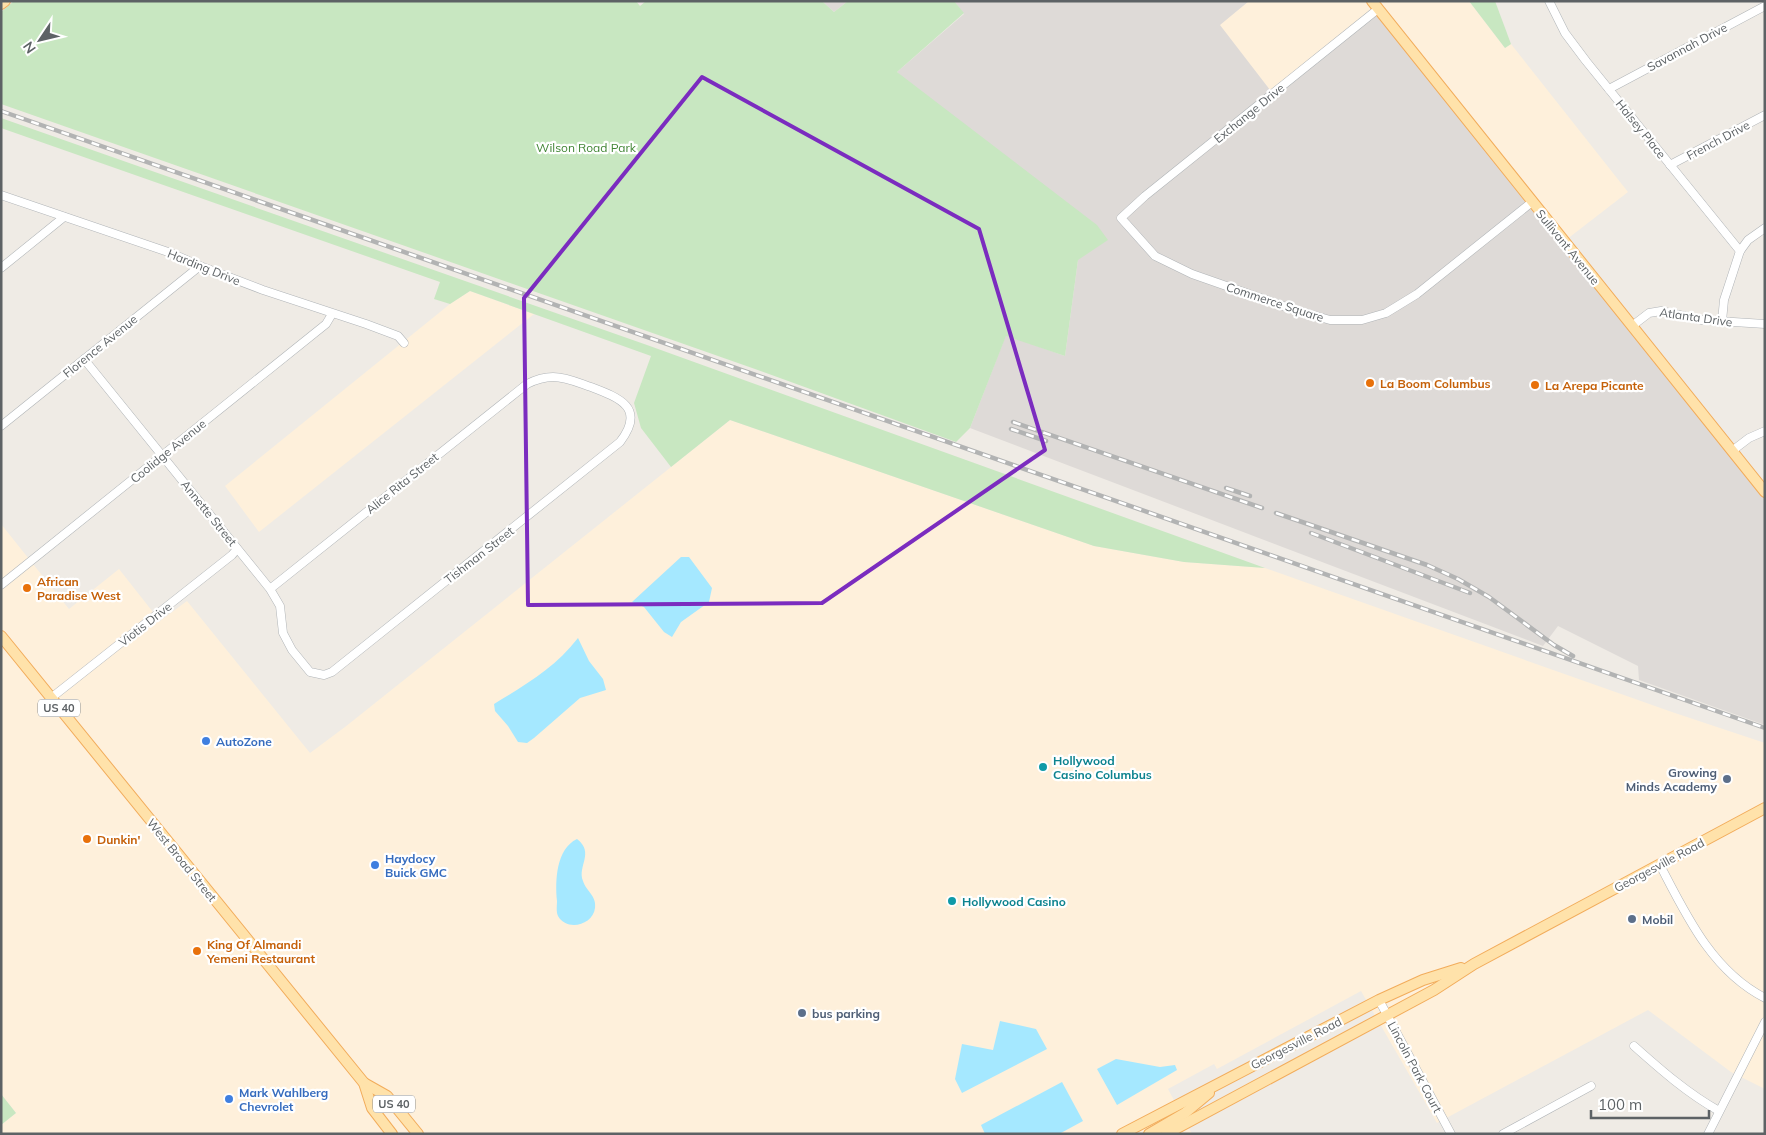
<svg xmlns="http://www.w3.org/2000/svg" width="1766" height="1135" font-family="Mulish,sans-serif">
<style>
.commercial{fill:#fef0db}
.industrial{fill:#dedad7}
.green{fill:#c8e7c1}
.water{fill:#a5e8ff}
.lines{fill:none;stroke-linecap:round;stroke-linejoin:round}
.minor-casing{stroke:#b0b4b7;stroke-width:9}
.major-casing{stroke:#f2ac5b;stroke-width:12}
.minor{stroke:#fff;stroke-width:8}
.major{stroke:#ffe2aa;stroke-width:10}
.rail-casing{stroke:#b2b3b3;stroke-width:4.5}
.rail{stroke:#fff;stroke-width:2.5;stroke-dasharray:8;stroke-linecap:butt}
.marked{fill:none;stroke:#7b2cbf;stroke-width:4;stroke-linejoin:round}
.food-dot{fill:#e8710a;stroke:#fff;stroke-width:2}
.shop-dot{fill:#3f7fe0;stroke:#fff;stroke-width:2}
.culture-dot{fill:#0f9aa8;stroke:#fff;stroke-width:2}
.service-dot{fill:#5c6f8a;stroke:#fff;stroke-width:2}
.labels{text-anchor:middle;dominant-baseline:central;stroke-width:4.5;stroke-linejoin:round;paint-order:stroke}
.shield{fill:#fff;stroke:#8e9193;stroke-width:1}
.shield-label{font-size:11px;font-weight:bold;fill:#5d6265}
.street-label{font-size:12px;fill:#5d6265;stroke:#fff}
.park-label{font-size:12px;fill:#408534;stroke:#fff}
.food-label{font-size:12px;font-weight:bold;fill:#c56008;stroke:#fff;text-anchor:start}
.shop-label{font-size:12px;font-weight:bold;fill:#366cbe;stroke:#fff;text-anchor:start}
.culture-label{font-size:12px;font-weight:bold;fill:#0d838f;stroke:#fff;text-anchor:start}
.service-label{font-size:12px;font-weight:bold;fill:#4e5e75;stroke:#fff;text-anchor:start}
</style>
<rect width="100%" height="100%" fill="#efebe5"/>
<g class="commercial">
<path d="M1249 1H1469L1505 48 1511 44 1628 192 1562 243 1270 90 1219 25Z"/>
<path d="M470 291 534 314 259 532 225 486 450 304Z"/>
<path d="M730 420 1094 546 1184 562 1265 568 1672 712 1765 743V1089L1731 1072 1648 1010 1437 1123 1361 991 1217 1069 1214 1064 1168 1089 1192 1134H1V1125L16 1113 1 1094V524L69 609 119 569 160 621 187 601 310 753 345 727Z"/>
</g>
<g class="industrial">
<path d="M822 1H848L834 12Z"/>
<path d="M954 1H1249L1220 25 1270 90 1375 8 1765 496V725L1639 680 1638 666 1558 626 1543 646 970 428 1006 335 1065 356 1078 260 897 72 964 14Z"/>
</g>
<g class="green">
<path d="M14 1H636L640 6 646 1H822L834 12 848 1H954L964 13 897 72 1097 225 1108 240 1078 260 1065 356 1006 336 970 428 956 442 755 369 1 104V12Z"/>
<path d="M1469 1H1495L1511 44 1505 48Z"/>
<path d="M1 118 647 345 1265 568 1184 562 1094 546 730 420 671 467 641 428 634 403 651 356 470 291 450 304 434 299 440 282 1 128Z"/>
<path d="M1 1094 16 1113 1 1125Z"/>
</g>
<g class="water">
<path d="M681 557H689L712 588 709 602 681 622 672 637 664 632 644 607 632 602Z"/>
<path d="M578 638 589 661 603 679 606 690 580 698 534 738 527 743 518 742 508 726 495 711 494 704C525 685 555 668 578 638Z"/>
<path d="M577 839C595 853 577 866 583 881 586 891 597 896 595 908 593 925 567 932 558 916 556 912 557 905 557 901 555 881 556 849 577 839Z"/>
<path d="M1000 1021 1036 1029 1047 1049 962 1093 955 1079 962 1044 993 1050Z"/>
<path d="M1116 1059 1160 1067 1175 1065 1177 1070 1117 1105 1097 1069Z"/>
<path d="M1062 1082 1083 1121 1059 1134H985L981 1125Z"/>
</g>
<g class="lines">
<defs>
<g id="minor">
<path d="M1549 1 1565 33 1586 61 1740 251"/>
<path d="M1378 9 1145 196 1121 218 1155 256 1192 274 1292 309 1330 320H1362L1386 313 1417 294 1532 202"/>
<path d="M1609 89 1765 6"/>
<path d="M1670 165 1765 115"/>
<path d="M1 195 171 253 200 266 263 290 366 324 398 336 404 343"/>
<path d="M1 268 64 217"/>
<path d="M1722 321 1724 300 1740 251 1748 240 1765 228"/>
<path d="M1632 326 1649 313 1661 311 1702 320 1765 324"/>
<path d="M84 359 270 589 280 606 283 633 292 650 310 672 324 675 332 672 620 442C646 408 620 398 591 387 579 383 566 377 553 377 544 377 535 380 527 384L270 589"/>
<path d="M1 426 200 266"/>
<path d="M1732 451 1749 438 1765 431"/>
<path d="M1 585 326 324 332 314"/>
<path d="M51 698 232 555 237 549"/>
<path d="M1660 865C1686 915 1712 971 1765 998"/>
<path d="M1379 1000 1451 1134"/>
<path d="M1634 1046C1661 1070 1687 1093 1719 1111"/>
<path d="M1503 1134 1591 1086"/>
<path d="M1708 1134 1765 1022"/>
</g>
<g id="major">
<path d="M1372 1 1765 492"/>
<path d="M1 4 5 1"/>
<path d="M1 636 364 1083 372 1108 392 1134"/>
<path d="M364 1083 387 1096 418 1134"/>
<path d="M1122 1134 1379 1000 1423 980 1461 968"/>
<path d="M1149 1134 1185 1113 1209 1093"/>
<path d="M1166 1134 1434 990 1474 964 1765 808"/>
</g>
</defs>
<use href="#minor" class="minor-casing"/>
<use href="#major" class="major-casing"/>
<use href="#minor" class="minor"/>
<use href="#major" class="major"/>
<defs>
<g id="rail">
<path d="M1 111 1765 728"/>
<path d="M1013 422 1262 508"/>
<path d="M1011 429 1046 441"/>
<path d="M1226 488 1250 496"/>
<path d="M1276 513 1427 565 1458 579 1489 597 1554 645 1573 656"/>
<path d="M1311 533 1470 593"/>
</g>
</defs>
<use href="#rail" class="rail-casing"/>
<use href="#rail" class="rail"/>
</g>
<path class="marked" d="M702 77 979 229 1045 450 822 603 528 605 524 298Z"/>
<g class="food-dot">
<circle cx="1370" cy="383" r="5"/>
<circle cx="1535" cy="385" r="5"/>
<circle cx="27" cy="588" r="5"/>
<circle cx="87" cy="839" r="5"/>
<circle cx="197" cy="951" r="5"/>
</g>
<g class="shop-dot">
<circle cx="206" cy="741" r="5"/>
<circle cx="375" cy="865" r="5"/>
<circle cx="229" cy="1099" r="5"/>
</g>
<g class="culture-dot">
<circle cx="1043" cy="767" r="5"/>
<circle cx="952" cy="901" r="5"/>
</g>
<g class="service-dot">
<circle cx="1727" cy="779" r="5"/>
<circle cx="1632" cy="919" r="5"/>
<circle cx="802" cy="1013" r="5"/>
</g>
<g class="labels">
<g class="shield">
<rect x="38" y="699.5" width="42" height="17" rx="4"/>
<rect x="373" y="1095.5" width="42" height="17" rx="4"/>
</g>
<g class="shield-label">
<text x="59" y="708">US 40</text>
<text x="394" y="1104">US 40</text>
</g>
<g class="street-label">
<text transform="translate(1687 47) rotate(-28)">Savannah Drive</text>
<text transform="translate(1249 113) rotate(-39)">Exchange Drive</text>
<text transform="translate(1641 129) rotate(51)">Halsey Place</text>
<text transform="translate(1718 140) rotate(-28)">French Drive</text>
<text transform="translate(1568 247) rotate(51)">Sullivant Avenue</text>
<text transform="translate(204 267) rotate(22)">Harding Drive</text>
<text transform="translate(1275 302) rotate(18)">Commerce Square</text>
<text transform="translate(1696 317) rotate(8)">Atlanta Drive</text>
<text transform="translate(100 346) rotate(-39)">Florence Avenue</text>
<text transform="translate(168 451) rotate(-39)">Coolidge Avenue</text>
<text transform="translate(402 483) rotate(-39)">Alice Rita Street</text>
<text transform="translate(209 513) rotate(51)">Annette Street</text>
<text transform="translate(479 555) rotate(-38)">Tishman Street</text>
<text transform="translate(145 624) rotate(-38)">Viotis Drive</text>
<text transform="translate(182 860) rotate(51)">West Broad Street</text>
<text transform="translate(1659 865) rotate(-28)">Georgesville Road</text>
<text transform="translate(1296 1043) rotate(-27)">Georgesville Road</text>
<text transform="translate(1415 1067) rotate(62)">Lincoln Park Court</text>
</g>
<g class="park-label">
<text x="586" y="147">Wilson Road Park</text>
</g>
<g class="food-label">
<text x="1380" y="383">La Boom Columbus</text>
<text x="1545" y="385">La Arepa Picante</text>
<text x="37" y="581">African<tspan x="37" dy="14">Paradise West</tspan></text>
<text x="97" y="839">Dunkin'</text>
<text x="207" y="944">King Of Almandi<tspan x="207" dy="14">Yemeni Restaurant</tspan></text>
</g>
<g class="shop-label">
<text x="216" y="741">AutoZone</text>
<text x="385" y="858">Haydocy<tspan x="385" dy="14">Buick GMC</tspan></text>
<text x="239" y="1092">Mark Wahlberg<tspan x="239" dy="14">Chevrolet</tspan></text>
</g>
<g class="culture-label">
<text x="1053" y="760">Hollywood<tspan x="1053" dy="14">Casino Columbus</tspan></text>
<text x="962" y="901">Hollywood Casino</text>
</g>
<g class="service-label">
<text x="1717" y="772" text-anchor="end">Growing<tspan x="1717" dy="14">Minds Academy</tspan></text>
<text x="1642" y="919">Mobil</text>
<text x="812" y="1013">bus parking</text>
</g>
</g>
<rect width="1766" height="1135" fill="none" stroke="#5d6265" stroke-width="5"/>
<g transform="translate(40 40) rotate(235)" stroke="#ffffff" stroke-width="4" paint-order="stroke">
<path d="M0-4L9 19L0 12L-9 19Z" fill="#5d6265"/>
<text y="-8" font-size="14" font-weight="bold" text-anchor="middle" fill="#5d6265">N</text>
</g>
<path d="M1591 1110v8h118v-8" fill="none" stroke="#5d6265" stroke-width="2.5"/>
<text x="1598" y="1110" font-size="15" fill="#5d6265" stroke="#ffffff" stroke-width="4" paint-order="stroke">100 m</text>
</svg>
